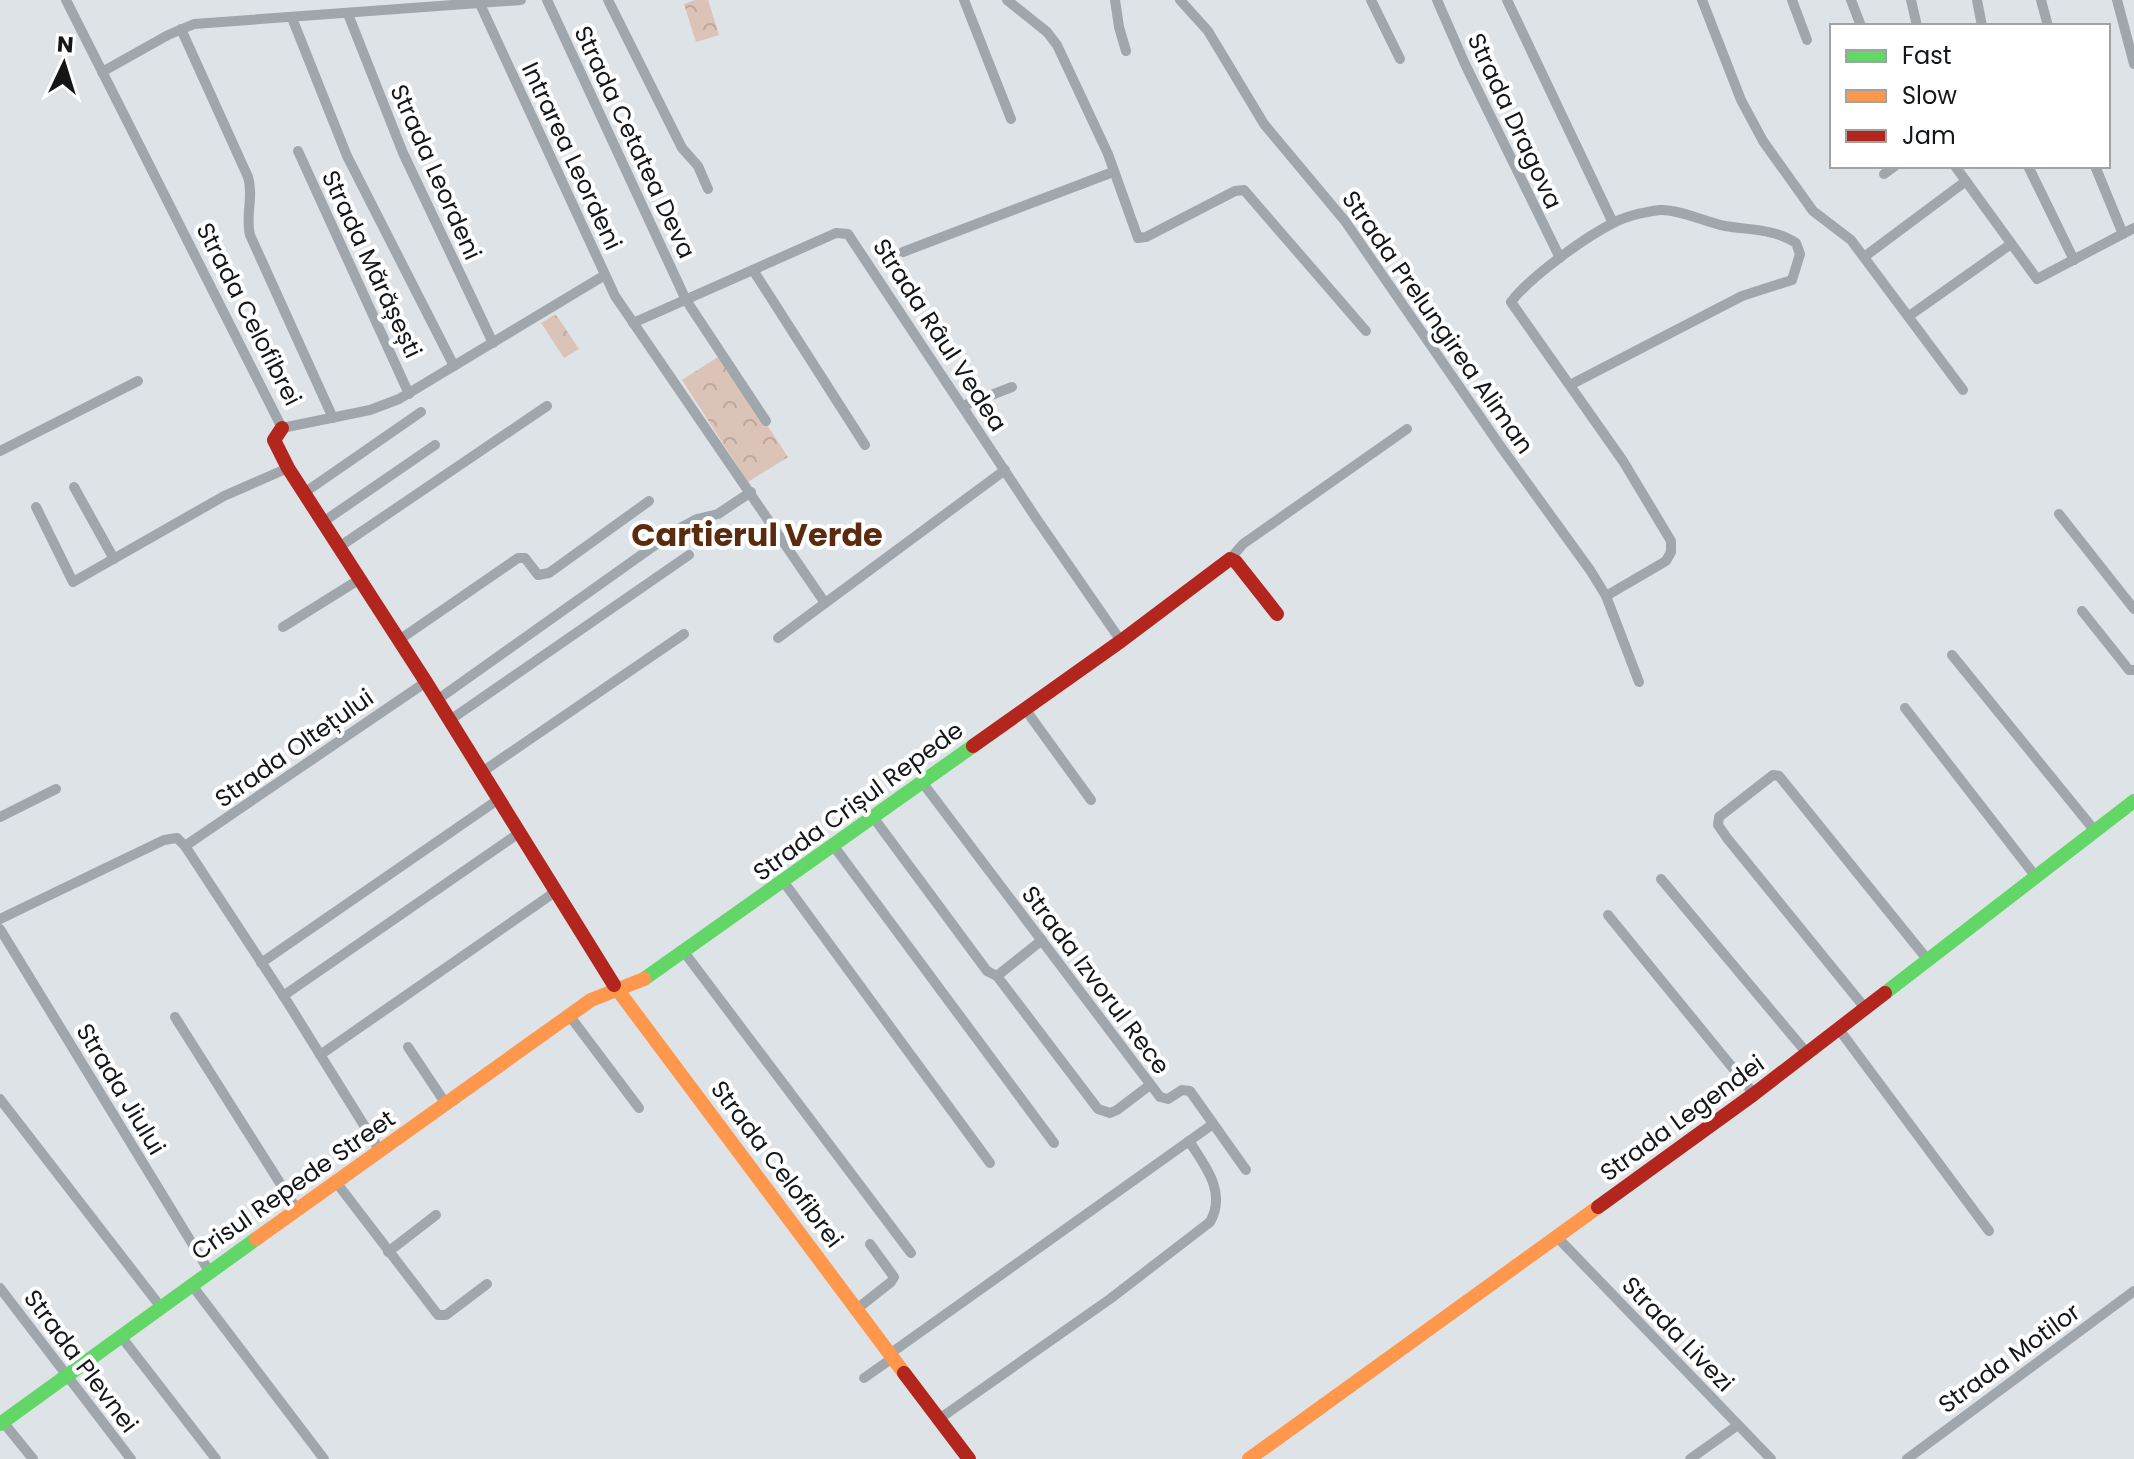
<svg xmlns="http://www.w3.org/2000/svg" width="2134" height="1459" font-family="Poppins,sans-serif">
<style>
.park{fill:url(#park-crowns)}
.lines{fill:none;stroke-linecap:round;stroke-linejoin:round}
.street{stroke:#9fa7ad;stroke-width:10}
.fast{stroke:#63d668;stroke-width:14}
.slow{stroke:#ff974d;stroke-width:14}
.jam{stroke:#b3261e;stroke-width:14}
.labels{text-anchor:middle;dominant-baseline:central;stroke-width:8;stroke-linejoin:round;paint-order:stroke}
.street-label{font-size:24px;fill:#13171a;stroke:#fff}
.district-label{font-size:32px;font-weight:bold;fill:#5a2b0f;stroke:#fff}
</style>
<defs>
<pattern id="park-crowns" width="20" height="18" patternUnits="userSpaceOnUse" patternTransform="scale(2)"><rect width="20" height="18" fill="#dcc3b8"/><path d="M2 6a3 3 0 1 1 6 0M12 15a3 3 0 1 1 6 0" fill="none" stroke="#bca79e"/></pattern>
</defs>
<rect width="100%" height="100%" fill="#dee3e8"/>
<g class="park">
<path d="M695 0H708L719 35 696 42 684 4Z"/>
<path d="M554 315 557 316 579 349 564 358 541 323Z"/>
<path d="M721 355 788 457 748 482 682 380Z"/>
</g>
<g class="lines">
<g class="street">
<path d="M66 0 282 428 370 410 399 399 605 275"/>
<path d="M547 0 686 300 766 421"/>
<path d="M608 0 682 148 698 166 708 189"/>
<path d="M964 0 1011 119"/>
<path d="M1007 0 1047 32 1057 45 1108 154 1138 238 1146 237 1235 191 1244 190 1366 331"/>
<path d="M1115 0 1119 27 1126 51"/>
<path d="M1180 0 1208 31 1264 124 1345 221 1501 447 1590 570 1606 596 1639 682"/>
<path d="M1371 0 1400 59"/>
<path d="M1437 0 1465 64 1560 258"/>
<path d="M1507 0 1613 223"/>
<path d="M1702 0 1741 100 1763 141 1813 211 1851 240 1963 390"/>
<path d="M1792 0 1807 40"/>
<path d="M1851 0 1861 26"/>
<path d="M1911 0 1917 26"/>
<path d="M1977 0 1982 26"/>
<path d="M2041 0 2048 26"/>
<path d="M2117 0 2134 64"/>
<path d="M480 4 615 296 825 603"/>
<path d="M348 14 403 153 493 343"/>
<path d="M292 18 347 156 454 366"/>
<path d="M181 29 248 177C254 197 245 215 250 235L333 418"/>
<path d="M102 72 168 35 194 24 521 0"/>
<path d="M298 151 409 394"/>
<path d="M1955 166 2037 279 2134 228"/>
<path d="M2028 166 2074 260"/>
<path d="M2095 166 2123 234"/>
<path d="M1884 174 1895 166"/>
<path d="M903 252 1113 172"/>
<path d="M1864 257 1966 181"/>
<path d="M753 270 865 445"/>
<path d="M1909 316 2011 244"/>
<path d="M633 323 836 233 848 234 1036 518 1121 641"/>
<path d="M1570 385 1742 296 1792 280 1800 254 1796 243C1776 229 1749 230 1725 226 1706 222 1678 209 1660 210 1645 212 1626 216 1613 223 1584 238 1530 277 1511 302L1623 461 1671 541V552L1666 561 1606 596"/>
<path d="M963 406 1012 387"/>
<path d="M0 451 138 381"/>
<path d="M74 487 114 559"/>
<path d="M304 493 421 412"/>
<path d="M36 507 73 582 224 496 288 468"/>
<path d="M2059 514 2134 609"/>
<path d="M323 522 435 445"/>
<path d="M339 547 547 406"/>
<path d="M1230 559 1243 544 1407 429"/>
<path d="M2082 611 2129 670H2134"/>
<path d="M283 627 360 579"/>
<path d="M778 638 1005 470"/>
<path d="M399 640 518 558H525L538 575 549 573 649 501"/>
<path d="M1952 655 2095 831"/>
<path d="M437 700 675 531 697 519 718 514 751 492"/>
<path d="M1905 708 2036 877"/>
<path d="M1025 709 1091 800"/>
<path d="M450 720 689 555"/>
<path d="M482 772 684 634"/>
<path d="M922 782 1160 1097 1168 1099 1182 1090 1190 1091 1246 1170"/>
<path d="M0 817 56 789"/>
<path d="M873 817 987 971 997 976 1098 1109 1110 1113 1117 1110 1150 1085"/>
<path d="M833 845 1054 1143"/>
<path d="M185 846 426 682"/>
<path d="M1661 879 1806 1052"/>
<path d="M783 881 990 1163"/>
<path d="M1608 915 1754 1094"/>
<path d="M0 919 164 840 177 838 185 846 288 1003 380 1151"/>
<path d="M0 929 209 1271"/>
<path d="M684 952 911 1253"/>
<path d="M261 963 499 799"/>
<path d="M997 976 1042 940"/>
<path d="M283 996 519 833"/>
<path d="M1865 1008 1727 838 1718 825 1719 817 1773 775 1779 776 1927 959"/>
<path d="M569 1015 639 1108"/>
<path d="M175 1017 297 1210"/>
<path d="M1838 1028 1989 1231"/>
<path d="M408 1047 446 1104"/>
<path d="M320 1055 555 892"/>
<path d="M0 1099 160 1306"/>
<path d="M336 1182 438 1315H446L487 1284"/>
<path d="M1557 1237 1771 1459"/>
<path d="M388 1252 436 1215"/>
<path d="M191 1284 324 1459"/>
<path d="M0 1288 131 1459"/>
<path d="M858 1308 891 1282 894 1277 870 1244"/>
<path d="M120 1335 216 1459"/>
<path d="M891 1353 1213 1124"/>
<path d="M864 1378 894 1357"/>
<path d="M939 1419 1110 1299 1210 1222C1227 1192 1205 1166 1189 1141"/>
<path d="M3 1422 33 1459"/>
<path d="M1690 1459 1738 1425"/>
<path d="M1907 1459 2134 1291"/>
</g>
<g class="fast">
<path d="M644 979 973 746"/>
<path d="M1885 993 2134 801"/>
<path d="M0 1424 256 1239"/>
</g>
<g class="slow">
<path d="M614 985 904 1373"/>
<path d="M256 1239 591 1000 644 979"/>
<path d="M1249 1459 1598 1207"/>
</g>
<g class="jam">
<path d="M282 428 274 440 288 468 426 682 614 985"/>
<path d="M973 746 1121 641 1230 559 1236 562 1277 614"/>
<path d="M1598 1207 1754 1094 1885 993"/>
<path d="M904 1373 969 1459"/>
</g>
</g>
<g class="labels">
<g class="street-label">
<text transform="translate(1515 121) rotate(65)">Strada Dragova</text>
<text transform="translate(635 142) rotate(65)">Strada Cetatea Deva</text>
<text transform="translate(572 156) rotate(65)">Intrarea Leordeni</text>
<text transform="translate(436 172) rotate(66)">Strada Leordeni</text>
<text transform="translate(372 264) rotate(65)">Strada Mărășești</text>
<text transform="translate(249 314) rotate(63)">Strada Celofibrei</text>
<text transform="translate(1438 322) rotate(55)">Strada Prelungirea Aliman</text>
<text transform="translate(940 335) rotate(57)">Strada Râul Vedea</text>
<text transform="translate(294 748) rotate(-35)">Strada Oltețului</text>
<text transform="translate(858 801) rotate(-36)">Strada Crișul Repede</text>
<text transform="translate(1096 980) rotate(53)">Strada Izvorul Rece</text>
<text transform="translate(121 1089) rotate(59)">Strada Jiului</text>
<text transform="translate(1682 1118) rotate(-36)">Strada Legendei</text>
<text transform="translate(777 1164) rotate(53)">Strada Celofibrei</text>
<text transform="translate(293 1185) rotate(-35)">Crisul Repede Street</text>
<text transform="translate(1678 1334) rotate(46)">Strada Livezi</text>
<text transform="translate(2009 1358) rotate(-36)">Strada Motilor</text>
<text transform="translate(81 1361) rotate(53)">Strada Plevnei</text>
</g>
<g class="district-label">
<text x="757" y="534">Cartierul Verde</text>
</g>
</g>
<rect x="1830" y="24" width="280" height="144" fill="#ffffff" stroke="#a1a2a3" stroke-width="2"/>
<rect x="1846" y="50" width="40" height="12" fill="#63d668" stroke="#a1a2a3" stroke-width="2"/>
<text x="1902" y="64" font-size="24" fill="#13171a">Fast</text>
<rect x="1846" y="90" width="40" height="12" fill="#ff974d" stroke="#a1a2a3" stroke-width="2"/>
<text x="1902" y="104" font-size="24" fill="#13171a">Slow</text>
<rect x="1846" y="130" width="40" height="12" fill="#b3261e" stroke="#a1a2a3" stroke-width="2"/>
<text x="1902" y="144" font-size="24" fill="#13171a">Jam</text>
<g transform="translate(64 64) rotate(4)" stroke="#ffffff" stroke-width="6" paint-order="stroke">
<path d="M0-6L14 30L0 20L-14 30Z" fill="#13171a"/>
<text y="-12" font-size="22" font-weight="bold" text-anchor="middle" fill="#13171a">N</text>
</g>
</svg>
